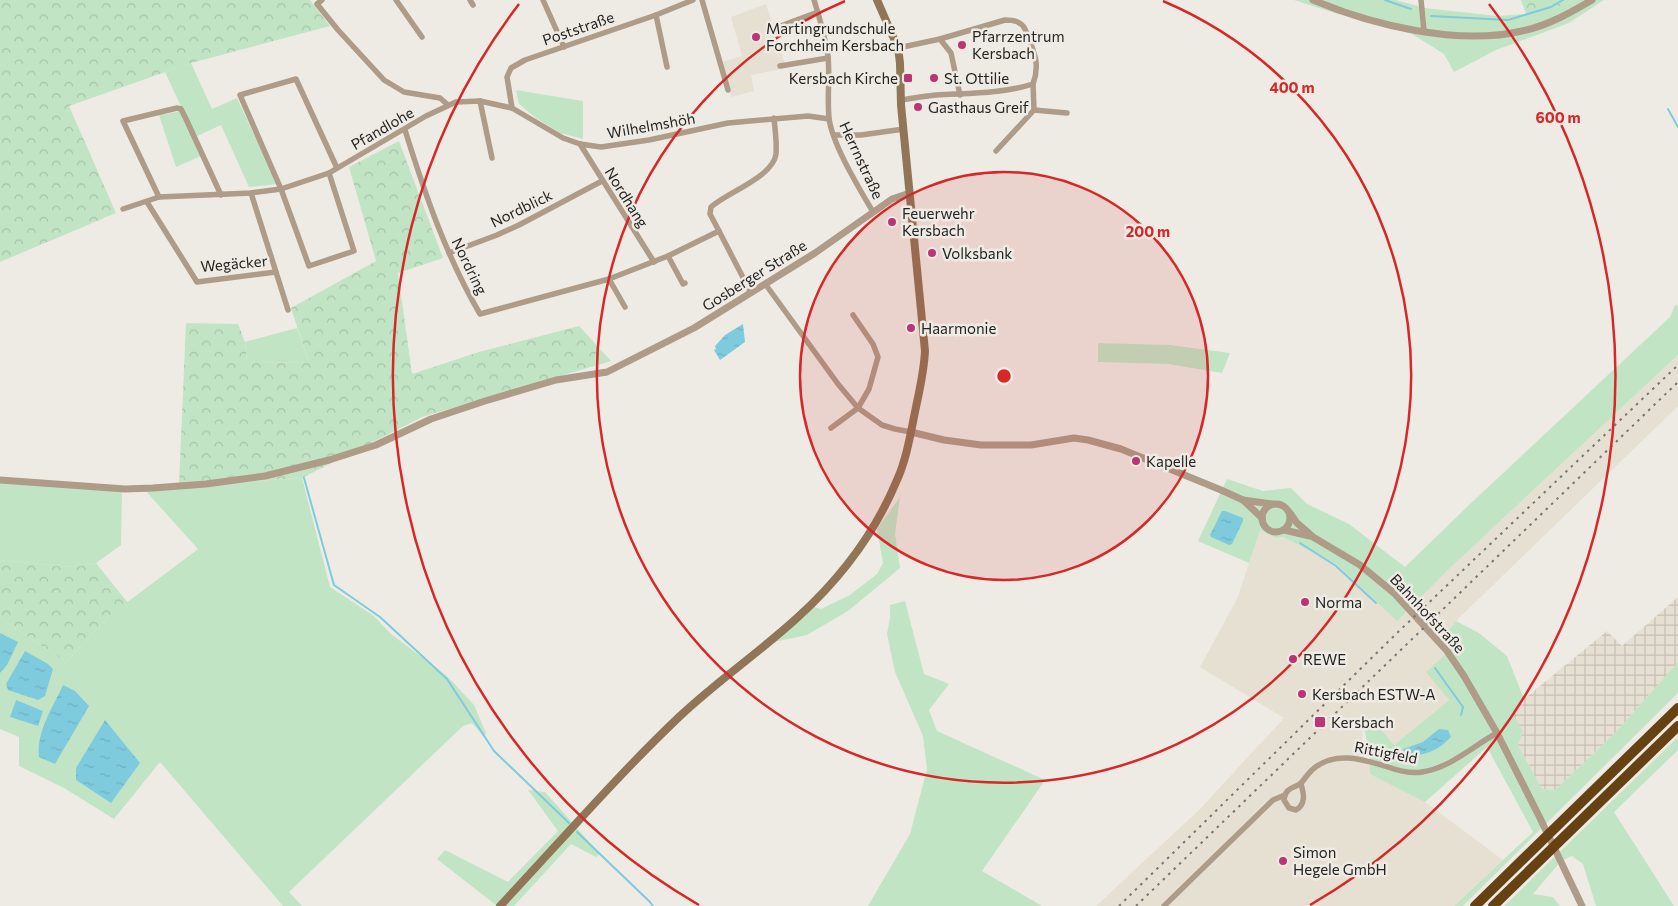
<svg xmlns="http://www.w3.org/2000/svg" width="1678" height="906" font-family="Commissioner,sans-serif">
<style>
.built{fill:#e6e0d2}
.industrial{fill:url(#industrial-grid)}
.green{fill:#c1e4c5}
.forest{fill:url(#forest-crowns)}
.water{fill:url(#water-ripples)}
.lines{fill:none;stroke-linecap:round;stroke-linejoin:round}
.stream{stroke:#7fcbde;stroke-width:2}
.minor{stroke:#ae9b88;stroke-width:5.5}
.tertiary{stroke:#ae9b88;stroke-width:7}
.secondary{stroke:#907557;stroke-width:8}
.motorway{stroke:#664111;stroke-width:10}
.rail{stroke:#787672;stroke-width:2;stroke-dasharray:2.5 5;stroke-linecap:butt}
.ring{fill:none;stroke:#d62828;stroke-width:2.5}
.poi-dot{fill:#bc3474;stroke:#eeebe4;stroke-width:2}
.labels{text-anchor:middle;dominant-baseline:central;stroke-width:5;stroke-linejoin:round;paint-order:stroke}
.street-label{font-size:15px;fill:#252422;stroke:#eeebe4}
.poi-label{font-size:15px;fill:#252422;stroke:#eeebe4;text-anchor:start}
.centre{fill:#d62828;stroke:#eeebe4;stroke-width:2.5}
.ring-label{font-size:15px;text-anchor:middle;font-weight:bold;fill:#d62828;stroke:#eeebe4;stroke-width:5;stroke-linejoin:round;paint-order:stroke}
</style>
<defs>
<pattern id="industrial-grid" width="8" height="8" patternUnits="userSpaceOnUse" patternTransform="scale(1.25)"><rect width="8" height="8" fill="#e6e0d2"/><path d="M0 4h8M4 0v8" fill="none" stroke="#c5c0b4"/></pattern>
<pattern id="forest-crowns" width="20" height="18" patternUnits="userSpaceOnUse" patternTransform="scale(1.25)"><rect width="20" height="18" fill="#c1e4c5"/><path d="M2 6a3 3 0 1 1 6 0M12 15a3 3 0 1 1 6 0" fill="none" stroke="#a6c3a9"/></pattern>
<pattern id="water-ripples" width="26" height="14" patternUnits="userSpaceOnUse" patternTransform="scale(1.25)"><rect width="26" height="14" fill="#7fcbde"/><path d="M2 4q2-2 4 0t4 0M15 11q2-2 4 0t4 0" fill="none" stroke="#6eaebe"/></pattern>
</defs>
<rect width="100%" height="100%" fill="#eeebe4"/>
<g class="built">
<path d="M766 4 786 68 751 75 754 91 731 97 722 62 742 56 731 17Z"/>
<path d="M1678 355V406L1456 621 1443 637 1447 653 1449 700 1394 745 1371 717 1363 723 1362 755 1503 860 1454 906H1096L1200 809 1284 718 1200 667 1238 597 1260 529 1276 538 1283 537 1336 564 1397 620 1450 568Z"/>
</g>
<path class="industrial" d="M1678 597V662L1616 732 1555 790 1542 789 1518 745 1512 713 1524 699 1607 631 1622 646Z"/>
<g class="green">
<path d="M1294 0H1396L1425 8 1497 16 1526 14 1567 4 1573 0H1604L1569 23 1496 50 1454 72 1444 54 1412 34 1328 11Z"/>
<path d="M191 63 212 109 237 98 277 184 249 187 221 125 193 138 201 156 176 167 159 115 183 111 165 72Z"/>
<path d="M516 90 583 101V139L560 133 536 118 519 104Z"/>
<path d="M1675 305 1678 306V355L1450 568 1397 621 1336 564 1283 537 1276 538 1260 530 1249 563 1198 541 1227 479 1263 491 1291 488 1307 504 1349 524 1405 567 1469 505 1670 317Z"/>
<path d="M297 328 309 363 247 362 245 342Z"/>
<path d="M1098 343 1170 345 1230 353 1222 373 1168 364 1098 362Z"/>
<path d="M302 478 330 587 374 616 391 634 448 677 474 705 486 733 484 737 472 723 463 726 289 892 302 906H283L160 762 114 819 64 788 19 766V737L0 729V618L66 662 110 615 198 549 143 488Z"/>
<path d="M0 481 122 490 121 545 96 563 71 567 0 560Z"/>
<path d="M900 497 895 534 900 568 848 611 807 635 774 642 814 607 821 609 850 595 877 574 883 563 877 529Z"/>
<path d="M905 601 924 674 949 684 929 710 937 731 1045 780 982 871 1042 906H868L910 834 927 769 923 736 895 672 887 634 890 618V605Z"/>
<path d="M1456 621 1479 633 1507 656 1524 699 1512 713 1523 731 1518 745 1542 789 1555 790 1616 732 1678 662V693L1463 906H1454L1533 832 1487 747 1425 802 1370 774V755L1363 723 1371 717 1394 745 1449 700 1426 672 1447 653 1443 637Z"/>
<path d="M1678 737V750L1614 812 1674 906H1596L1583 864 1572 856 1561 861 1533 894 1553 897 1560 906H1504Z"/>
<path d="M528 790 545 792 600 854 596 857 571 844 514 906H497L437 859 445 850 508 882 558 831Z"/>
</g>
<g class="forest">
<path d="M0 0H310L330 26 191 63 69 106 116 213 0 262Z"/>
<path d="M1521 0H1573L1567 4 1526 14Z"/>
<path d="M399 141 443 258 398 273 412 374 479 352 579 326 611 361 422 417 302 478 179 485 186 323 238 324 245 342 247 362 309 363 291 308 376 261 349 167Z"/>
<path d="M0 560 71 567 96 563 128 603 110 615 66 662 0 618Z"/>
</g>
<g class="water">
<path d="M743 324 745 342 720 360 714 350 716 349 715 346 725 335Z"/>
<path d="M1222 511H1225L1243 518V521L1232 544 1229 545 1211 537 1210 535Z"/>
<path d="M0 633 18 642 7 665 0 673Z"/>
<path d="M25 651 48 664 53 669 45 696 38 700 8 690 6 684Z"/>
<path d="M63 685 75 691 89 706 55 764 39 757C36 732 53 707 63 685Z"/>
<path d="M16 700 43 711 38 726 10 717Z"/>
<path d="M105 720 140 763 111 803 76 780V768Z"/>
<path d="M1439 729 1448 730 1451 737C1438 751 1424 756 1405 756L1403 749 1423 742Z"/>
</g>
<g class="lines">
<g class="stream">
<path d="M1385 0 1411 9"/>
<path d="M1431 16 1508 20 1551 7 1563 0"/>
<path d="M1668 109 1678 127"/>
<path d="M304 478 334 585 380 617 447 679 494 751 569 823"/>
<path d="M1300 543 1336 566 1376 603"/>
<path d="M1435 668 1463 707 1461 715"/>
<path d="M577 832 650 902 653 906"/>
</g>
<g class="minor">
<path d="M322 0 317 4 338 30 384 80 404 92 440 98 448 105"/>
<path d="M396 0 422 37"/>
<path d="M470 0 473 5"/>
<path d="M543 0 564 47"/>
<path d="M702 0 728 90"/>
<path d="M814 0C820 19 825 37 828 56 830 76 827 97 829 118 832 144 859 188 873 212"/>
<path d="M1421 0 1424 31"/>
<path d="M656 15 667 67"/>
<path d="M775 28 818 12"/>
<path d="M940 39 951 53 960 95"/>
<path d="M898 48 940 39 1005 20C1013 20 1021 21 1025 29 1033 50 1041 62 1033 84 1001 94 969 93 936 95 925 96 913 98 901 100"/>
<path d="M780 66 828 58"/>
<path d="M480 101 492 158"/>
<path d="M512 108 507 77 511 68 525 60 656 15 693 0"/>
<path d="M1034 110 1067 113"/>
<path d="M405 130C425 194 446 256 480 314L609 279 668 256 719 231 751 293"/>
<path d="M835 135H861L904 129"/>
<path d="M580 144 654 262"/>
<path d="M996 151 1034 110 1033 84"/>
<path d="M329 173 354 251 309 266 281 189 240 95 296 79 337 168"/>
<path d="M251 193 288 310"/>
<path d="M159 197 123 121 177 108 181 109 186 119 221 195"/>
<path d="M147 202 197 282 276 272"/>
<path d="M123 209 159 197 251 193 281 189 329 173 426 116 456 102 480 101 512 108 563 138 580 144 601 147 649 140 728 123 808 116 829 119"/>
<path d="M719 231 710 214 711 207C728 192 773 177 776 154 777 142 775 130 774 118"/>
<path d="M449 253 497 235 519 225 602 181"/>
<path d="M668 256 683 284 685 283"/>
<path d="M609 279 625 307"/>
<path d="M766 285 838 384 858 408 882 425 895 429 911 432"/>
<path d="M831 428 858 408 869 389 878 357 873 344 853 315"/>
<path d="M1301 784C1304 794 1306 804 1296 810L1289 808 1284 800C1286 785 1296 789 1302 782 1305 778 1308 774 1312 770 1334 750 1362 759 1388 767 1399 771 1411 774 1422 772 1450 768 1473 746 1497 733"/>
<path d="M1164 906 1273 800 1285 795"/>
</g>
<g class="tertiary">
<path d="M1313 0C1372 25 1458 46 1522 31 1547 26 1570 13 1592 0"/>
<path d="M911 432 944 440 981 445H1031L1074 438 1088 440 1121 449 1221 490 1243 500 1262 518"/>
<path d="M0 480 125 489 153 488 206 484 265 476 329 460 376 445 431 419 485 401 556 380 607 372 694 328 815 253 892 199 910 193"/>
<path d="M1243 500 1272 504"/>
<circle cx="1276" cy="518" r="14"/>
<path d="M1290 513 1297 523 1313 537 1360 565 1394 593 1447 651 1464 676 1497 733 1540 818 1582 906"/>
<path d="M1284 530 1310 536"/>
</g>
<path class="secondary" d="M500 906C559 843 617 776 679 717 717 681 760 652 798 617 840 579 875 533 897 480 907 458 911 431 916 407 920 388 924 371 925 351L901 105 900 63 898 48 877 0"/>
<g class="motorway">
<path d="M1475 906 1678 708"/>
<path d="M1493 906 1678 726"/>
</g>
<g class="rail">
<path d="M1119 906 1396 634 1678 365"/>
<path d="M1136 906 1678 382"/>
</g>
</g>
<circle cx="1004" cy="376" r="204" fill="#d62828" fill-opacity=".12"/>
<g class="ring">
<circle cx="1004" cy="376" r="204"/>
<path d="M1163 1A407 407 0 1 1 845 1"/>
<path d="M699 905A611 611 0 0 1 519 4M1489 4A611 611 0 0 1 1310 905"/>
</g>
<g class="poi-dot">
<circle cx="756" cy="37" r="5"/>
<circle cx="962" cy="45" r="5"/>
<rect x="903" y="73" width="10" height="10" rx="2.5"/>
<circle cx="934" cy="78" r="5"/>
<circle cx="918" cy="107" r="5"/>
<circle cx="892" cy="222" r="5"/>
<circle cx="932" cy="253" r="5"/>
<circle cx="911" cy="328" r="5"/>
<circle cx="1136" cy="461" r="5"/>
<circle cx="1305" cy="602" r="5"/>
<circle cx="1293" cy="659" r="5"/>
<circle cx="1302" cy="694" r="5"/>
<rect x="1314" y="716" width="12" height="12" rx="2.5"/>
<circle cx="1283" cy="861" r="5"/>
</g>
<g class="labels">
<g class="street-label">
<text transform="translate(578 28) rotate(-19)">Poststraße</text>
<text transform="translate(651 125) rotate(-10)">Wilhelmshöh</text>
<text transform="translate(382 128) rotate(-30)">Pfandlohe</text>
<text transform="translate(862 160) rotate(65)">Herrnstraße</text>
<text transform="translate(627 197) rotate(58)">Nordhang</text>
<text transform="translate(521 208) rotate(-26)">Nordblick</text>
<text transform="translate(234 263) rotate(-5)">Wegäcker</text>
<text transform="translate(470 266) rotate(64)">Nordring</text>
<text transform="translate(754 275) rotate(-32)">Gosberger Straße</text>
<text transform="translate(1428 613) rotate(47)">Bahnhofstraße</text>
<text transform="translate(1386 752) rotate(11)">Rittigfeld</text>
</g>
<g class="poi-label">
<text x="766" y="28">Martingrundschule<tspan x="766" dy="17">Forchheim Kersbach</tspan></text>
<text x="972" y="36">Pfarrzentrum<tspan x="972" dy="17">Kersbach</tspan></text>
<text x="898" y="78" text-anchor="end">Kersbach Kirche</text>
<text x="944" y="78">St. Ottilie</text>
<text x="928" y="107">Gasthaus Greif</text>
<text x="902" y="213">Feuerwehr<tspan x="902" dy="17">Kersbach</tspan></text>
<text x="942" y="253">Volksbank</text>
<text x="921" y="328">Haarmonie</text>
<text x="1146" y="461">Kapelle</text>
<text x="1315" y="602">Norma</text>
<text x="1303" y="659">REWE</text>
<text x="1312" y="694">Kersbach ESTW-A</text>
<text x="1331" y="722">Kersbach</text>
<text x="1293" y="852">Simon<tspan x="1293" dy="17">Hegele GmbH</tspan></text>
</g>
</g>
<circle cx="1004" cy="376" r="8" class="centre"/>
<g class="ring-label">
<text x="1292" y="93">400 m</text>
<text x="1558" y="123">600 m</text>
<text x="1148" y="237">200 m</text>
</g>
</svg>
